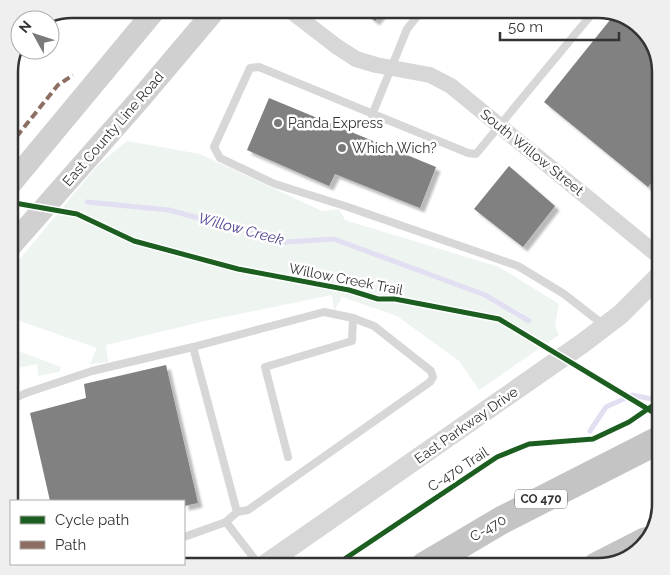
<svg xmlns="http://www.w3.org/2000/svg" width="670" height="575" font-family="Raleway,sans-serif">
<style>
.green{fill:#eef4ef}
.lines{fill:none;stroke-linecap:round;stroke-linejoin:round}
.stream{stroke:#e2dff2;stroke-width:5}
.building{fill:#818181;filter:url(#shadow)}
.service{stroke:#d7d7d7;stroke-width:8}
.minor{stroke:#d7d7d7;stroke-width:16}
.tertiary{stroke:#d7d7d7;stroke-width:20}
.secondary{stroke:#d0d0d0;stroke-width:22}
.motorway{stroke:#c4c4c4;stroke-width:28}
.quiet{stroke:#8d6e63;stroke-width:4;stroke-dasharray:8 4;stroke-linecap:butt}
.cycleway-casing{stroke:#fff;stroke-width:8}
.cycleway{stroke:#1b5e20;stroke-width:5}
.poi-dot{fill:#7a7a7a;stroke:#fff;stroke-width:2}
.labels{text-anchor:middle;dominant-baseline:central;stroke-width:5;stroke-linejoin:round;paint-order:stroke}
.shield{fill:#fff;stroke:#707070;stroke-width:1}
.shield-label{font-size:12px;font-weight:bold;fill:#333}
.poi-label{font-size:14px;fill:#333;stroke:#fff;text-anchor:start}
.street-label{font-size:14px;fill:#333;stroke:#fff}
.water-label{font-size:15px;font-style:italic;fill:#524591;stroke:#fff}
.rim{fill:none;stroke:#333;stroke-width:2.5}
</style>
<defs>
<filter id="shadow"><feDropShadow dx="4.5" dy="4.5" stdDeviation="1" flood-color="#0004"/></filter>
</defs>
<rect width="100%" height="100%" fill="#fff"/>
<g class="green">
<path d="M127 141 200 154 322 211 339 209 345 220 499 267 559 304 555 326 559 335 479 390 459 361 397 316 342 297 334 311 332 295 205 321 106 345 108 362 90 364 97 348 14 319 9 326V272L97 166Z"/>
<path d="M13 349 61 367 59 372 38 376 37 364 18 368 20 383 9 388V376L20 362 9 354Z"/>
</g>
<g class="lines">
<g class="stream">
<path d="M87 202 169 210 286 242 334 239 485 295 529 321"/>
<path d="M590 431 606 407 632 395 652 399"/>
</g>
</g>
<g class="building">
<path d="M361 9H385L375 21Z"/>
<path d="M614 15 643 27 661 72V171L648 187 544 102Z"/>
<path d="M269 98 436 167 420 208 335 174 329 186 247 150Z"/>
<path d="M509 166 555 206 523 247 474 209Z"/>
<path d="M166 365 198 503 184 506V501H50L30 413 86 398 84 384Z"/>
</g>
<g class="lines">
<g class="service">
<path d="M596 9 476 154 468 153 259 67 250 68 214 147 220 158 275 184 345 206 518 266 564 294 605 326"/>
<path d="M372 115 407 29 423 9"/>
<path d="M193 347 237 512 226 522"/>
<path d="M9 401 26 393 92 371 193 347 324 312 353 318 374 326 431 371 433 377 430 382 248 510 237 512"/>
<path d="M288 457 265 367 352 341 353 318"/>
<path d="M184 537 226 522 260 566"/>
<path d="M118 564 119 566"/>
<path d="M143 564 144 566"/>
<path d="M69 565 80 564"/>
</g>
<path class="minor" d="M288 9 336 46 356 59 376 65 430 75 451 86 661 258"/>
<path class="tertiary" d="M263 566 583 343 621 314 661 274"/>
<g class="secondary">
<path d="M9 186 156 9"/>
<path d="M9 248 140 99 216 9"/>
</g>
<g class="motorway">
<path d="M424 566 502 520 661 439"/>
<path d="M597 566 646 541"/>
</g>
<path class="quiet" d="M9 146 58 85 73 75"/>
<defs>
<g id="cycleway">
<path d="M9 202 77 214 134 241 238 269 349 290 378 299H395L499 319 661 417"/>
<path d="M334 566 497 457 529 444 593 439 629 422 661 400"/>
</g>
</defs>
<use href="#cycleway" class="cycleway-casing"/>
<use href="#cycleway" class="cycleway"/>
</g>
<g class="poi-dot">
<circle cx="278" cy="123" r="5"/>
<circle cx="342" cy="148" r="5"/>
</g>
<g class="labels">
<rect class="shield" x="515" y="489.5" width="52" height="19" rx="4"/>
<g class="shield-label">
<text x="541" y="499">CO 470</text>
</g>
<g class="poi-label">
<text x="288" y="123">Panda Express</text>
<text x="352" y="148">Which Wich?</text>
</g>
<g class="street-label">
<text transform="translate(113 129) rotate(-49)">East County Line Road</text>
<text transform="translate(532 152) rotate(39)">South Willow Street</text>
<text transform="translate(346 279) rotate(11)">Willow Creek Trail</text>
<text transform="translate(466 425) rotate(-35)">East Parkway Drive</text>
<text transform="translate(458 469) rotate(-33)">C-470 Trail</text>
<text transform="translate(488 528) rotate(-30)">C-470</text>
</g>
<g class="water-label">
<text transform="translate(241 229) rotate(15)">Willow Creek</text>
</g>
</g>
<path d="M0 0H670V575H0ZM72 18H598A54 54 0 0 1 652 72V504A54 54 0 0 1 598 558H72A54 54 0 0 1 18 504V72A54 54 0 0 1 72 18Z" fill="#efefef" fill-rule="evenodd"/>
<path class="rim" d="M72 18H598A54 54 0 0 1 652 72V504A54 54 0 0 1 598 558H72A54 54 0 0 1 18 504V72A54 54 0 0 1 72 18Z"/>
<rect x="10" y="500" width="175" height="65" fill="#ffffff" stroke="#adadad"/>
<rect x="20" y="516" width="25" height="8" fill="#1b5e20" stroke="#adadad"/>
<text x="55" y="525" font-size="15" fill="#333333">Cycle path</text>
<rect x="20" y="541" width="25" height="8" fill="#8d6e63" stroke="#adadad"/>
<text x="55" y="550" font-size="15" fill="#333333">Path</text>
<g transform="translate(35 35) rotate(310)"><circle r="24" fill="#ffffff" stroke="#adadad"/>
<path d="M0-4L9 19L0 12L-9 19Z" fill="#7a7a7a"/>
<text y="-8" font-size="14" font-weight="bold" text-anchor="middle" fill="#333333">N</text>
</g>
<path d="M500 32v8h119v-8" fill="none" stroke="#333333" stroke-width="2.5"/>
<text x="508" y="32" font-size="15" fill="#333333" stroke="#ffffff" stroke-width="4" paint-order="stroke">50 m</text>
</svg>
